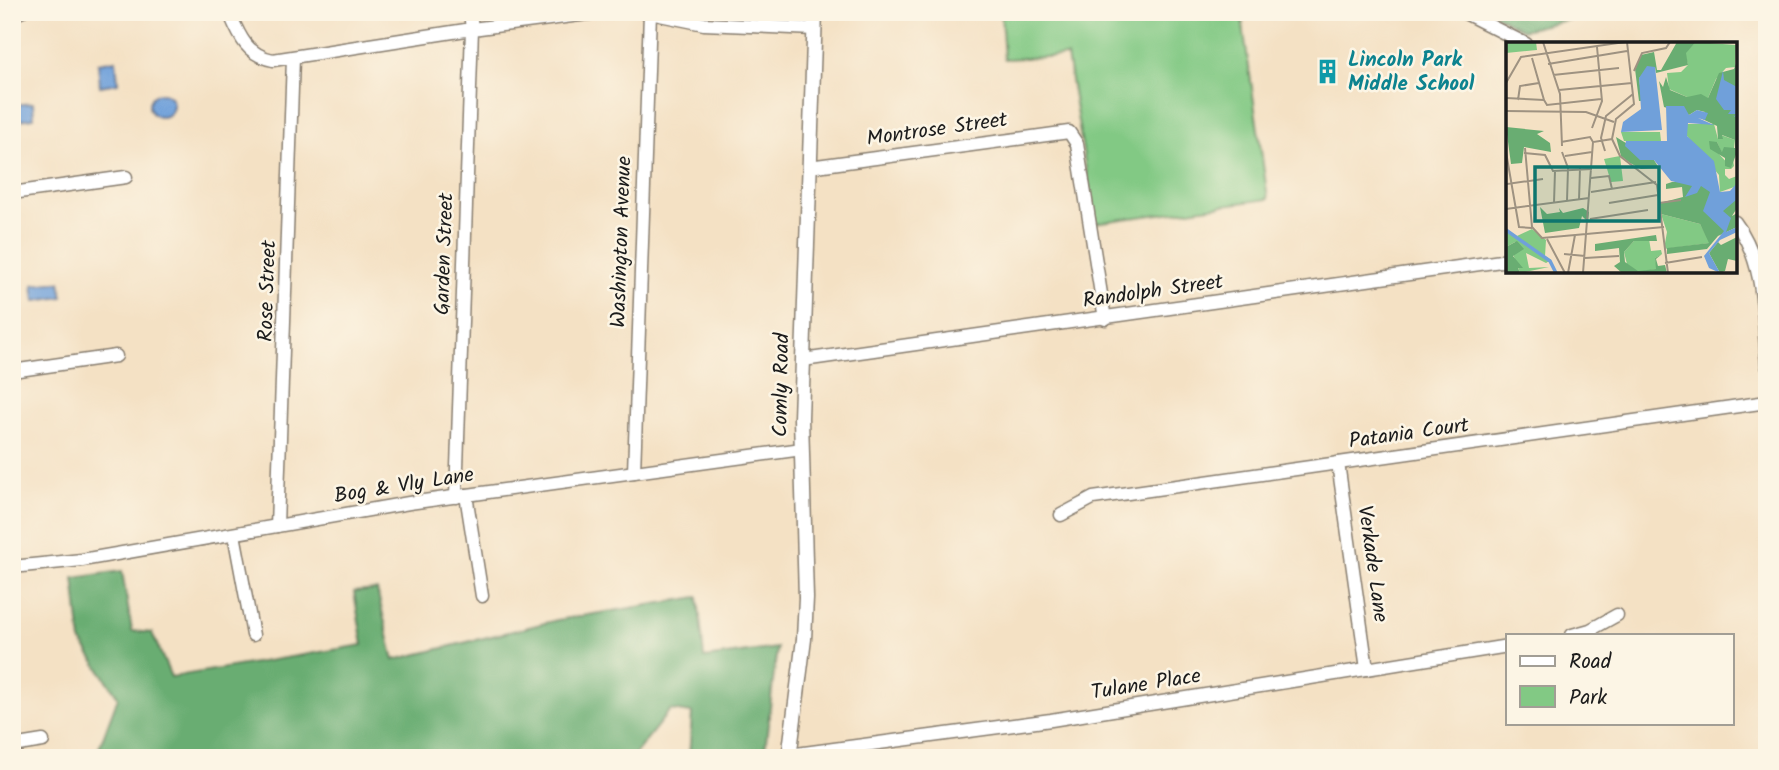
<svg xmlns="http://www.w3.org/2000/svg" width="1779" height="770" font-family="Kalam,sans-serif">
<style>
.green{fill:#82c984;stroke:#4f7250;stroke-width:2}
.forest{fill:#69ad72;stroke:#426447;stroke-width:2}
.water{fill:#70a0da;stroke:#465e7b;stroke-width:2}
.lines{fill:none;stroke-linecap:round;stroke-linejoin:round}
.minor-casing{stroke:#887e70;stroke-width:15}
.major-casing{stroke:#887e70;stroke-width:17}
.minor{stroke:#fff;stroke-width:12}
.major{stroke:#fff;stroke-width:14}
.labels{text-anchor:middle;dominant-baseline:central;stroke-width:5;stroke-linejoin:round;paint-order:stroke}
.culture-label{font-size:21px;font-weight:bold;fill:#0d838f;stroke:#fcf5e5;text-anchor:start}
.street-label{font-size:21px;fill:#1c1c1c;stroke:#fcf5e5}
.inset-river{fill:none;stroke:#70a0da;stroke-width:3.5}
.inset-road{fill:none;stroke:#9e9281;stroke-width:2}
.view{fill:#0f766e;fill-opacity:0.15;stroke:#0f766e;stroke-width:3.5}
.inset-edge{fill:none;stroke:#1c1c1c;stroke-width:3.5}
</style>
<rect width="100%" height="100%" fill="#fcf5e5"/>
<filter id="ink" filterUnits="userSpaceOnUse"><feTurbulence type="fractalNoise" baseFrequency=".0143" numOctaves="2"/><feDisplacementMap in="SourceGraphic" scale="14" xChannelSelector="R" yChannelSelector="G"/><feConvolveMatrix kernelMatrix="1 2 1 2 8 2 1 2 1" color-interpolation-filters="sRGB"/></filter>
<filter id="wash" filterUnits="userSpaceOnUse"><feTurbulence type="fractalNoise" baseFrequency=".00686" numOctaves="4" result="noise"/><feDisplacementMap in="SourceGraphic" scale="28" xChannelSelector="R" yChannelSelector="G"/><feGaussianBlur stdDeviation="1.57" result="paint"/><feColorMatrix in="noise" values="0 0 0 0 0 0 0 0 0 0 0 0 0 0 0 0 0 1.4 0 .05"/><feComposite in="paint" operator="in"/></filter>
<g filter="url(#wash)">
<rect width="100%" height="100%" fill="#f4e1c4"/>
<path class="green" d="M1001 12H1241L1268 199 1095 223 1067 56 1004 59Z"/>
<g class="forest">
<path d="M1490 12H1601L1523 30Z"/>
<path d="M122 571 132 631 152 633 171 677 363 645 354 592 377 590 394 660 557 620 698 597 704 658 777 648 764 758H689L692 713 670 710 632 758H101L99 748 118 697 81 641 74 578Z"/>
</g>
<g class="water">
<path d="M116 60 118 83 100 86 98 63Z"/>
<circle cx="161" cy="105" r="12"/>
<path d="M33 103 34 118 12 121V105Z"/>
<path d="M60 282 63 297 35 301 33 285Z"/>
</g>
</g>
<g filter="url(#ink)">
<g class="lines">
<defs>
<g id="minor">
<path d="M229 12C239 35 246 55 273 60L472 29 603 12"/>
<path d="M645 12 704 24 814 29"/>
<path d="M1463 12 1526 44"/>
<path d="M12 14 21 12"/>
<path d="M809 167 1069 132 1077 144 1105 319"/>
<path d="M12 193 126 177"/>
<path d="M1735 222C1766 263 1763 317 1767 366"/>
<path d="M803 360 1508 260"/>
<path d="M12 371 116 356"/>
<path d="M1338 463 1367 669"/>
<path d="M634 472 650 13"/>
<path d="M466 495 482 596"/>
<path d="M456 497 472 29 470 12"/>
<path d="M1061 515 1093 498 1767 402"/>
<path d="M277 526 293 58"/>
<path d="M234 534 253 635"/>
<path d="M12 567 82 560 409 503 802 449"/>
<path d="M1572 635 1590 630 1617 615"/>
<path d="M12 746 43 741"/>
<path d="M789 755 1051 720 1508 646"/>
</g>
<path id="major" d="M789 758 804 639 806 598 801 418 815 12"/>
</defs>
<use href="#minor" class="minor-casing"/>
<use href="#major" class="major-casing"/>
<use href="#minor" class="minor"/>
<use href="#major" class="major"/>
</g>
</g>
<defs>
<symbol id="building-bare" viewBox="-9 -9 18 18"><path d="M-4-6H4V6H1V3H-1V6H-4ZM-2.5-4.3h1.7v1.8h-1.7ZM.8-4.3h1.7v1.8H.8ZM-2.5-1h1.7V.8h-1.7ZM.8-1h1.7V.8H.8Z" fill="#0f9aa8" stroke="#fcf5e5" stroke-width="2.5" paint-order="stroke"/></symbol>
</defs>
<g fill-rule="evenodd">
<use href="#building-bare" x="1310" y="54" width="35" height="35"/>
</g>
<g class="labels">
<g class="culture-label">
<text x="1348" y="60">Lincoln Park<tspan x="1348" dy="24">Middle School</tspan></text>
</g>
<g class="street-label">
<text transform="translate(937 130) rotate(-8)">Montrose Street</text>
<text transform="translate(622 242) rotate(-88)">Washington Avenue</text>
<text transform="translate(445 254) rotate(-88)">Garden Street</text>
<text transform="translate(268 291) rotate(-88)">Rose Street</text>
<text transform="translate(1153 292) rotate(-8)">Randolph Street</text>
<text transform="translate(782 385) rotate(-89)">Comly Road</text>
<text transform="translate(1409 434) rotate(-8)">Patania Court</text>
<text transform="translate(404 486) rotate(-9)">Bog &amp; Vly Lane</text>
<text transform="translate(1372 564) rotate(82)">Verkade Lane</text>
<text transform="translate(1146 685) rotate(-9)">Tulane Place</text>
</g>
</g>
<g transform="translate(1506 42)">
<rect width="231" height="231" fill="#f4e1c4"/>
<path d="M0 0H30L31 8 0 11ZM190 0 230 3 229 25 220 26 210 37 202 56 181 55 163 47 161 31 175 30 182 23 179 11ZM180 82H208L212 97 215 93 229 98 228 106 216 111 211 100 212 111 225 125 227 118 228 124 225 127H219V133L223 137 231 134V144L214 150 213 133 181 94ZM115 90H154L155 99H118ZM114 114 117 139 105 140 98 117ZM155 172 194 182 204 201 158 207 161 190ZM26 187 40 198 39 214 45 218 40 221 20 211 23 226 43 225 14 231 7 212 17 207 9 200 0 205V189L21 203 11 194ZM143 197 145 209 155 208 156 212 149 216 151 227 132 230 121 222 118 210 128 199Z" fill="#82c984"/>
<path d="M171 0H190L180 11 182 23 150 31 149 25 133 36 136 59H133L129 27 135 13 148 10 151 28H155ZM231 19V110L225 126 219 124V116L204 107 203 99 211 100 216 110 218 105 229 106V98L216 93 217 97H212L211 84 190 74 199 77V70L191 68 183 73 158 65 153 39 157 45 160 35 164 48 181 55 195 52 202 56 213 31 228 27ZM0 85 38 89 31 92 44 101 45 110 18 105 16 121 5 122ZM110 95 148 118 153 126 135 127 124 121 115 114ZM166 140H193L209 153 222 152 231 144V166L226 174 231 171V185L212 194 201 207 161 212V206L203 201 194 182 155 172 154 161 177 155 176 145 160 147V142ZM34 165 41 172 54 170 53 166 57 171 77 166 83 170 82 180 76 174 73 186 39 191ZM150 193 151 199H128L118 210 119 220 132 229 150 227 149 216 156 212 150 217 152 224 159 223 161 231H116L108 224 114 220 113 206 89 209V202ZM231 195V219L222 217 219 229 214 231 203 211 212 200 215 203ZM11 199 18 207 7 214 17 226H12L14 231H0V205Z" fill="#69ad72"/>
<path d="M141 24 149 25 156 88 115 90 117 80 135 67 133 36ZM217 29 218 38 231 45V74L228 75 230 72H222L225 68H218L210 57ZM160 64H178L183 73 191 68 202 71 199 78 192 76 208 83 182 81 181 94 208 119 214 150 224 149 231 141 230 158 217 169 225 176 220 190 231 185V190L214 198 203 211 214 231 203 226 198 214 218 189 197 169 204 150 195 144 191 151 179 155 186 144 165 139 148 118H134L119 104 120 99H161Z" fill="#70a0da"/>
<path class="inset-river" d="M0 188 44 219 50 231"/>
<path class="inset-road" d="M37 0 54 52 56 104M26 16 38 58M42 22 121 9M128 29 136 11 160 6 164 0M47 33 113 26M0 41 15 15 119 0M53 48 126 41M0 56 38 58M12 58 14 44 33 41M38 58 41 63 95 57M0 69 80 70 108 80M86 86 96 59 91 5M106 97 114 114 151 143 162 231M55 100 84 95 87 100M19 106 26 185 36 196 158 185M99 109 95 96 100 74 127 52M0 110 13 185 26 186M56 110 62 126 61 159M18 111 39 113 47 129 86 127M59 114 86 110M85 136 103 134 106 147M1 142 37 137M85 150 150 140M73 158 74 126M48 161 49 129M103 161 152 153M153 161 175 158M0 167 83 156M84 177 142 168M41 197 59 231M58 212 79 214M79 216 113 214M159 221 196 215M62 231 69 193M77 231 87 100 106 97 110 77 128 62 121 0"/>
<path class="view" d="M29 125H153V179H29Z"/>
<rect width="231" height="231" class="inset-edge"/>
</g>
<rect width="1779" height="770" fill="none" stroke="#fcf5e5" stroke-width="42"/>
<rect x="1506" y="634" width="228" height="91" fill="#fcf5e5" stroke="#a29e95" stroke-width="2"/>
<rect x="1520" y="656" width="35" height="10" fill="#ffffff" stroke="#a29e95" stroke-width="2"/>
<text x="1569" y="668" font-size="21" fill="#1c1c1c">Road</text>
<rect x="1520" y="686" width="35" height="21" fill="#82c984" stroke="#a29e95" stroke-width="2"/>
<text x="1569" y="704" font-size="21" fill="#1c1c1c">Park</text>
</svg>
